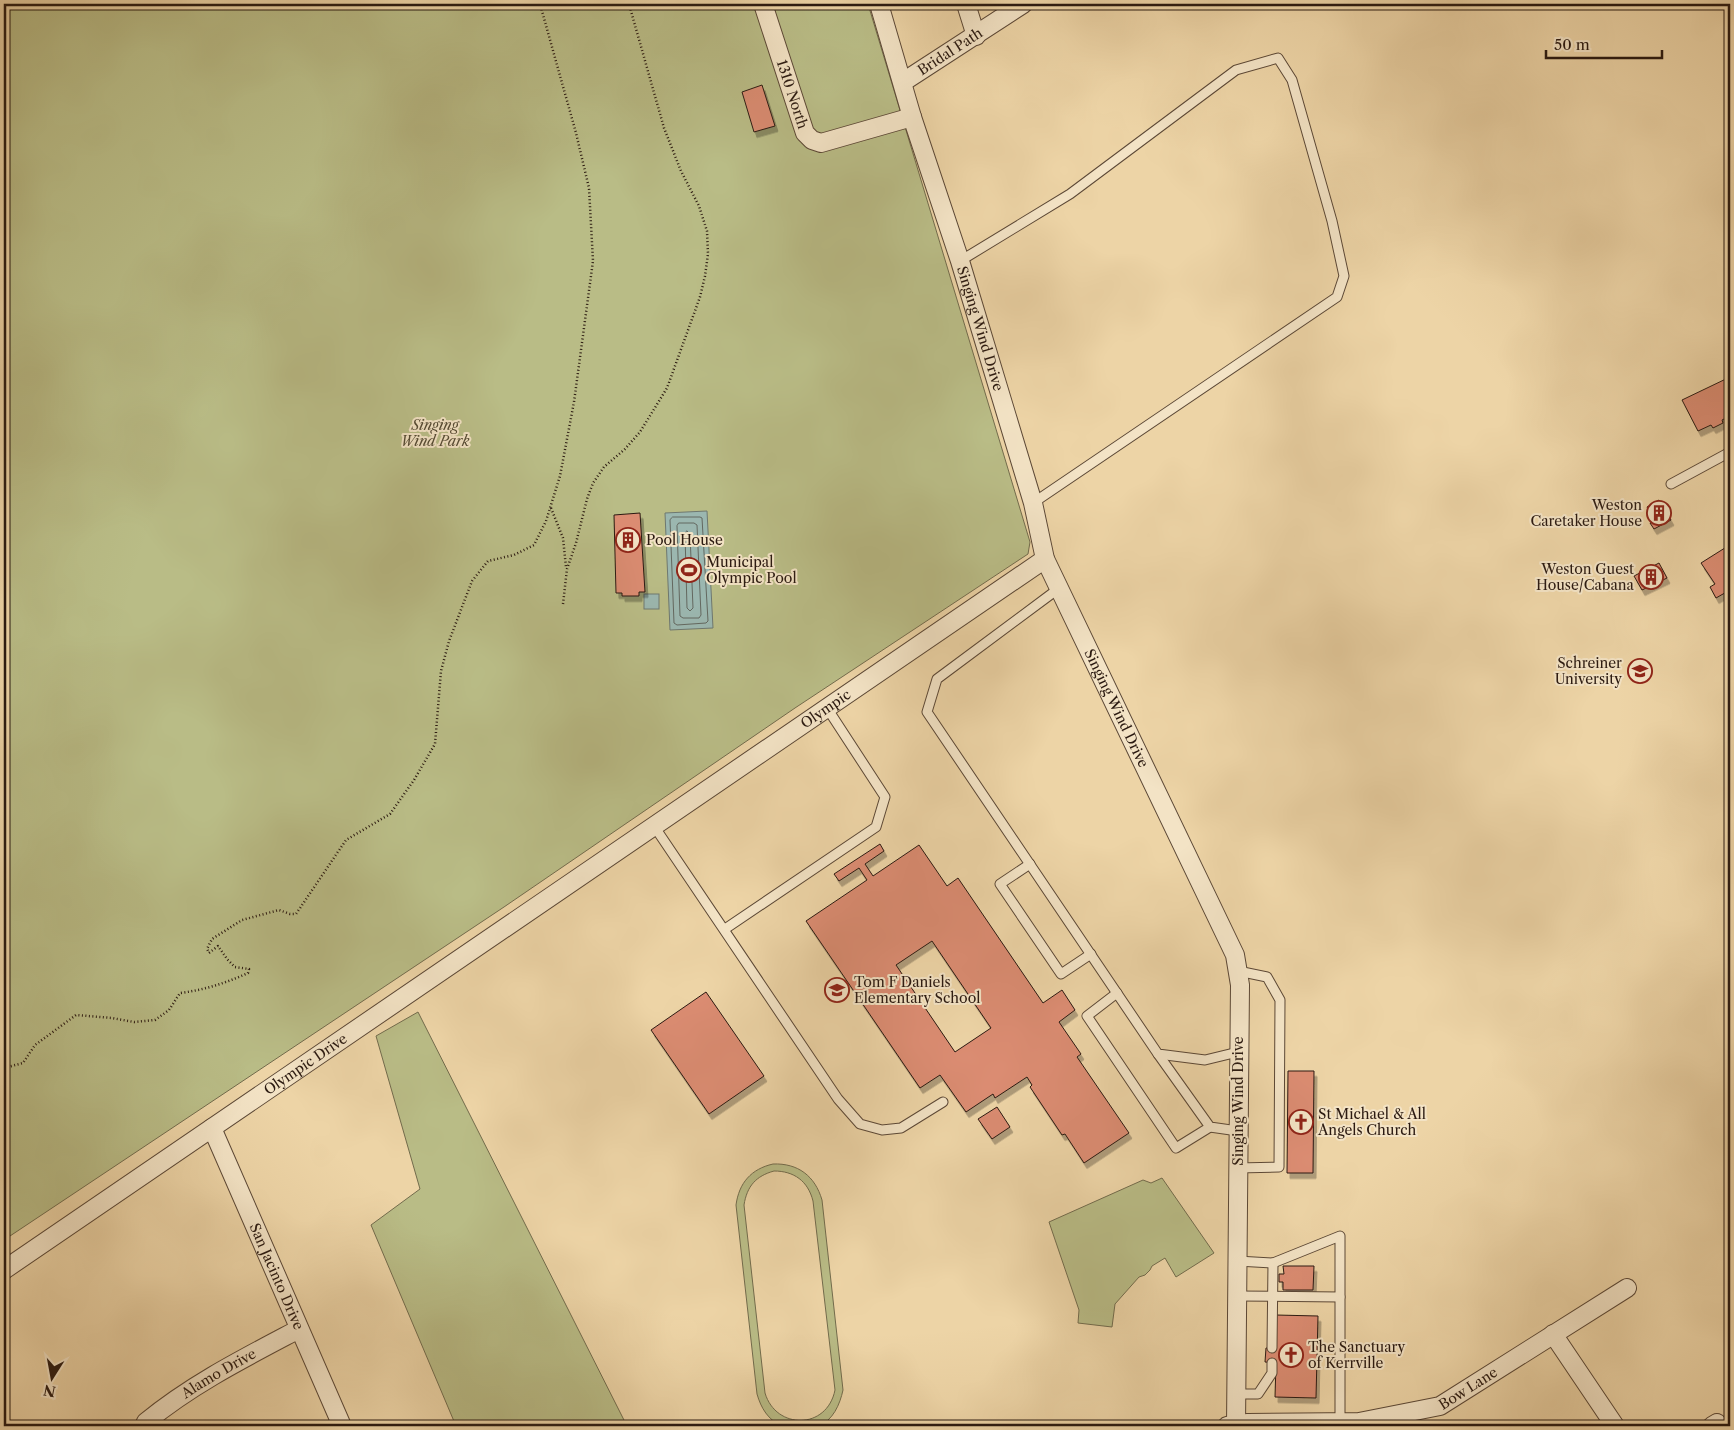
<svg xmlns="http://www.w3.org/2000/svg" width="1734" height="1430" font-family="'Libre Caslon Text',serif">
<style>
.green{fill:#b9bc86;stroke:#726b4c;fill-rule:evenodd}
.water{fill:#9bb7b0;stroke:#6e7870}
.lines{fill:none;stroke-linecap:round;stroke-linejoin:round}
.shore{stroke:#636860;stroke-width:1}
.building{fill:#db8c72;stroke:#2b1a11;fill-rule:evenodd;filter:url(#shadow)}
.lane-casing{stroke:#5c4836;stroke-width:11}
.street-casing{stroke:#5c4836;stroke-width:20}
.path{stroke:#2b1a11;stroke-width:2.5;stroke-dasharray:1 2.5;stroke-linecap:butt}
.lane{stroke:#f3e3c5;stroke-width:9}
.street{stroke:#f3e3c5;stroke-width:18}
.labels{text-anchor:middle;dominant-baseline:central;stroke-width:4;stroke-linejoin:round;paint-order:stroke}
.street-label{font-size:14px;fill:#2b1a11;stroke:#f3e3c5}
.park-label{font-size:14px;font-style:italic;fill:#564b34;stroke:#f3e3c5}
.poi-label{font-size:14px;fill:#2b1a11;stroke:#f3e3c5;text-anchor:start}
</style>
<defs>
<filter id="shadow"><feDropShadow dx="3" dy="5.5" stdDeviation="0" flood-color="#0004"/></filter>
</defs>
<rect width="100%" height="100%" fill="#edd4a6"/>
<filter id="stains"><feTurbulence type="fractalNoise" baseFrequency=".004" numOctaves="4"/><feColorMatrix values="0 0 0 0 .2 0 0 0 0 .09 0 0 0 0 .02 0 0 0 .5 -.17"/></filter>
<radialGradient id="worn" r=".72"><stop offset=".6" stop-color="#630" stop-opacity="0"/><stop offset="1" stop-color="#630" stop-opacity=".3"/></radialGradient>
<g class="green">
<path d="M4 4H868L1030 542 1028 554 795 708 504 907 4 1240Z"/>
<path d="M418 1012 627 1426H456L371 1225 420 1189 376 1036Z"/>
<path d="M773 1164C798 1163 815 1176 822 1200L843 1390C840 1404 833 1421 818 1426 808 1429 793 1426 782 1426 768 1420 761 1408 757 1394L736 1205C739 1183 751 1169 773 1164ZM774 1171C794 1171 808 1181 813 1201L835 1390C827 1430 776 1430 765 1393L744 1205C747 1186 756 1176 774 1171Z"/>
<path d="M1162 1178 1214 1253 1176 1277 1165 1258 1152 1266 1150 1270 1145 1275 1139 1277 1115 1304 1112 1327 1078 1323 1079 1310 1049 1222 1143 1180 1151 1183Z"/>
</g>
<g class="water">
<path d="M707 511 713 628 670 630 665 513Z"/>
<rect x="644" y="594" width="15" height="15"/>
</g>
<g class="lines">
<g class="shore">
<path d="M673 517H700L702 518 708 621 706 623 677 625 674 623 670 520Z"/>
<path d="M679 523H694L697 525 701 615 699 618H683L680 616 677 526Z"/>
<path d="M687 531 690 534 693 608 690 611 687 608 685 534Z"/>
</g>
</g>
<g class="building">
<path d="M762 85 775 126 754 132 742 92Z"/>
<path d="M1730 377V416L1722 420 1723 423 1713 428 1711 425 1698 431 1682 400Z"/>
<path d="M1659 500 1671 520 1654 529 1650 523 1655 521 1647 507Z"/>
<path d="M640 513 645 592H639V596H622V593H616L614 515Z"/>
<path d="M1728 546 1730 550V590L1716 598 1710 587 1715 584 1701 563Z"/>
<path d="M1659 563 1667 578 1642 590 1634 576Z"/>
<path d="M880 844 884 851 865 864 873 876 919 845 947 886 958 878 1043 1003 1062 990 1075 1010 1059 1022 1081 1054 1077 1057 1129 1133 1084 1163 1065 1134 1062 1135 1030 1087 1032 1085 1027 1077 995 1098 993 1094 966 1112 940 1075 920 1088 806 921 867 880 859 868 839 881 834 874ZM932 941 991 1028 955 1052 896 965Z"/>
<path d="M706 992 764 1076 709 1114 651 1030Z"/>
<path d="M1288 1071H1314L1313 1173H1287Z"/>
<path d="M997 1107 1010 1127 992 1139 978 1119Z"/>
<path d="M1283 1266H1314L1313 1290H1283V1282H1279V1274H1284Z"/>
<path d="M1276 1315 1318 1316 1316 1398 1275 1397 1276 1363 1265 1362 1266 1348H1275Z"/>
</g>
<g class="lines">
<defs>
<g id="lane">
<path d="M960 261 1070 194 1236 70 1278 58 1292 80 1332 221 1344 276 1337 297 1033 503"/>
<path d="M1671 484 1730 452"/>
<path d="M1058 589 937 679 927 712 1158 1054 1205 1060 1238 1052"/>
<path d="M654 826 838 1099 860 1124 882 1130 901 1128 943 1102"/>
<path d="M1030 864 1000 884 1061 974 1091 954"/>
<path d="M725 929 876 827 885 797 827 708"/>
<path d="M1117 993 1087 1016 1176 1148 1210 1127"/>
<path d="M1158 1054 1210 1127 1238 1131"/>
<path d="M1237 1168 1279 1167 1280 1000 1267 977 1238 971"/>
<path d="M1237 1261 1273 1263 1340 1236V1422"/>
<path d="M1237 1296 1340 1297"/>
<path d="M1272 1348 1273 1263"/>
<path d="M1237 1394H1258L1272 1373V1363"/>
</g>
<g id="street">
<path id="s1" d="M763 4 805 133 812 140 821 143 912 117"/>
<path id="s2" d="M879 4 912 117 960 261 1033 503 1045 559 1235 955 1240 985 1236 1426"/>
<path d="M966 4 976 36"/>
<path id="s3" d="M903 82 1023 4"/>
<path id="s4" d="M212 1128 342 1426"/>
<path id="s5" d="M4 1270 1045 559"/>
<path d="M1553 1334 1615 1426"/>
<path id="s6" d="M144 1426 146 1422C192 1384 246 1357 299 1329"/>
<path id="s7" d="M1227 1426 1248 1423 1359 1422 1440 1406 1627 1288"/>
<path d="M1712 1426 1717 1423"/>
</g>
</defs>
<use href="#lane" class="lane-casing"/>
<use href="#street" class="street-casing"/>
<g class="path">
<path d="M551 508 563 538 566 567"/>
<path d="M563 604 567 569 576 543 587 499 593 483 604 467 625 449 640 432 667 388 700 297 705 276 708 254 707 231 699 206 681 171 664 128 629 4"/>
<path d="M4 1068 23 1063 35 1045 76 1015 112 1018 134 1022 155 1020 169 1010 180 993C204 990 226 983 248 973L249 969 235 967 227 959 218 946 209 953 207 949 212 939 242 920 279 910 290 914H296L346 840 390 814 414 780 435 744 441 671 449 641 472 581 488 561 514 555 534 545 546 521 560 476 574 402 593 261 589 188 576 133 540 4"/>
</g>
<use href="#lane" class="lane"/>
<use href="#street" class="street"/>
</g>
<defs>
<symbol id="building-ring" viewBox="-11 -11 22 22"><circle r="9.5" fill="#f3e3c5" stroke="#8f2418" stroke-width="1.5"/><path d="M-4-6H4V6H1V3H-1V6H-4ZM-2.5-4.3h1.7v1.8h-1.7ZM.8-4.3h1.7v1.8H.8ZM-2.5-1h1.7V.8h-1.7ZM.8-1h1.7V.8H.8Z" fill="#8f2418"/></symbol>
<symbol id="stadium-ring" viewBox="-11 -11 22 22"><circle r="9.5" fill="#f3e3c5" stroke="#8f2418" stroke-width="1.5"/><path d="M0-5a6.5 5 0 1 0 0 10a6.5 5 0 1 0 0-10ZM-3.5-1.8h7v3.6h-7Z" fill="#8f2418"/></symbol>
<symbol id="university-ring" viewBox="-11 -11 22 22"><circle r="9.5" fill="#f3e3c5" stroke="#8f2418" stroke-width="1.5"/><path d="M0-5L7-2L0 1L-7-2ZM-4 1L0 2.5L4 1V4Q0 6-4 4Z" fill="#8f2418"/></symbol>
<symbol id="school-ring" viewBox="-11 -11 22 22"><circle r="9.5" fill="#f3e3c5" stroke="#8f2418" stroke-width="1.5"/><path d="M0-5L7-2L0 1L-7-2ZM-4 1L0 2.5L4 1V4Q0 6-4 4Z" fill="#8f2418"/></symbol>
<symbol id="church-ring" viewBox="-11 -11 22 22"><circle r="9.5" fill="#f3e3c5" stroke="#8f2418" stroke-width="1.5"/><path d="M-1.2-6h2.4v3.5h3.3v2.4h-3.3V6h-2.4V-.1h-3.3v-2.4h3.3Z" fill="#8f2418"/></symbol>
</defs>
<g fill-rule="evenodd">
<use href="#building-ring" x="1645" y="499" width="28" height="28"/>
<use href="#building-ring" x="614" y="526" width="28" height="28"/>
<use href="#stadium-ring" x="675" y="556" width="28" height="28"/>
<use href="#building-ring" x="1637" y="563" width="28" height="28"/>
<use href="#university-ring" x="1626" y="657" width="28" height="28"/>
<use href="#school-ring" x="823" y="976" width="28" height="28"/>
<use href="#church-ring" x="1287" y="1108" width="28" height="28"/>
<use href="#church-ring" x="1277" y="1341" width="28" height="28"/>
</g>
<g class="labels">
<g class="street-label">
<text stroke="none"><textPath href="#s3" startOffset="56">Bridal Path</textPath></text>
<text stroke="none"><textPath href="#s1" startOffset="95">1310 North</textPath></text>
<text stroke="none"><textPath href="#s2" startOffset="340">Singing Wind Drive</textPath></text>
<text stroke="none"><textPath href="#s5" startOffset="995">Olympic</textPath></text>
<text stroke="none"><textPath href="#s2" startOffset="745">Singing Wind Drive</textPath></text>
<text stroke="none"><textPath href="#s5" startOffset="365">Olympic Drive</textPath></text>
<text transform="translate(1238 1101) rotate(-90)">Singing Wind Drive</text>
<text stroke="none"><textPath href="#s4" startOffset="162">San Jacinto Drive</textPath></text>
<text stroke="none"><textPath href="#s6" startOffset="92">Alamo Drive</textPath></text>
<text stroke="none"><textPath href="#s7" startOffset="248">Bow Lane</textPath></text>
</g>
<g class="park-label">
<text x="435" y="425">Singing<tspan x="435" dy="16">Wind Park</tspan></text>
</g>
<g class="poi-label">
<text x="1642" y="505" text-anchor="end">Weston<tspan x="1642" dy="16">Caretaker House</tspan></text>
<text x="646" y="540">Pool House</text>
<text x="706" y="562">Municipal<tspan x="706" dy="16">Olympic Pool</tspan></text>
<text x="1634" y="569" text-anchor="end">Weston Guest<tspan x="1634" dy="16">House/Cabana</tspan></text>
<text x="1622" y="663" text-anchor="end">Schreiner<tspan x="1622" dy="16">University</tspan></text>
<text x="854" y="982">Tom F Daniels<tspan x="854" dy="16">Elementary School</tspan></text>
<text x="1318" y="1114">St Michael &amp; All<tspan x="1318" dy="16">Angels Church</tspan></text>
<text x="1308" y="1347">The Sanctuary<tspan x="1308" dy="16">of Kerrville</tspan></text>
</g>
</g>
<rect width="1734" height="1430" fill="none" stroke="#edd4a6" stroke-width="20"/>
<rect x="5" y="5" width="1724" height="1420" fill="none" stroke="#2b1a11" stroke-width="2.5"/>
<rect x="10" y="10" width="1714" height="1410" fill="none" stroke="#2b1a11"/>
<g transform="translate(52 1378) rotate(191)" stroke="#f3e3c5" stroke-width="4" paint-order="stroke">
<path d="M0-4L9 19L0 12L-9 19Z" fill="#2b1a11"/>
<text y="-8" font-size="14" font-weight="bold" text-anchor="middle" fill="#2b1a11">N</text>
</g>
<path d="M1546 50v8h116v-8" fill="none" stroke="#2b1a11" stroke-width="2.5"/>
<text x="1554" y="50" font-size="15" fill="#2b1a11" stroke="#f3e3c5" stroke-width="4" paint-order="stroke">50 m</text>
<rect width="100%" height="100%" filter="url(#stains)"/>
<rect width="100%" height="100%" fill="url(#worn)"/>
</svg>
